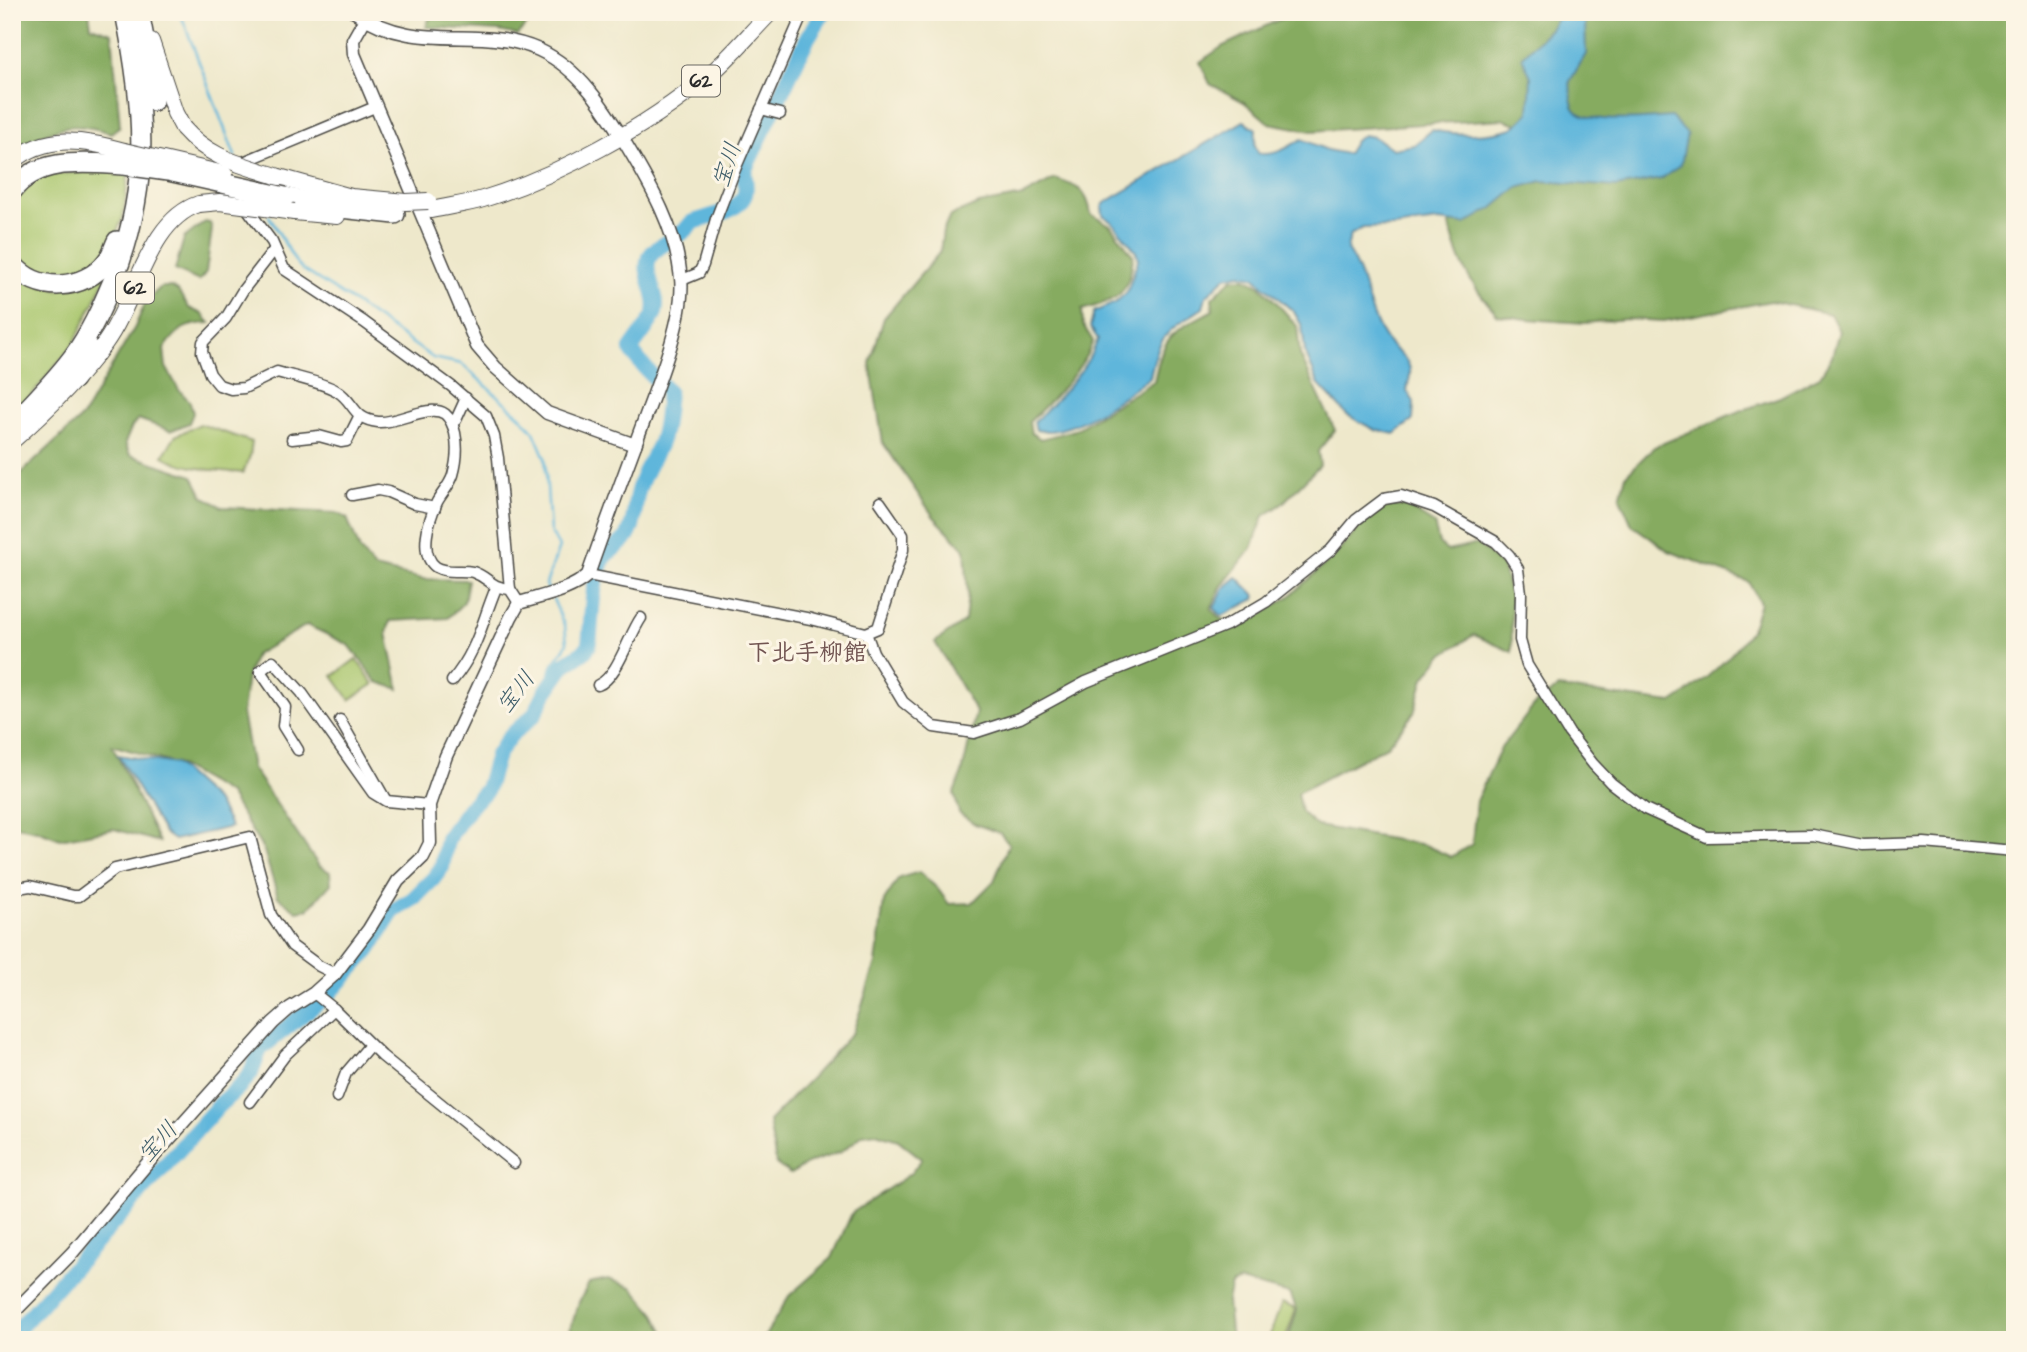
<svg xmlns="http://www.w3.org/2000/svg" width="2027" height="1352" font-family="'Architects Daughter','Klee One',sans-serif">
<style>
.green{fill:#a9c66d;stroke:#6a784c;stroke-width:2}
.forest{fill:#86ab60;stroke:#586b46;stroke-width:2}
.water{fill:#5eb6db;stroke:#447083;stroke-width:2}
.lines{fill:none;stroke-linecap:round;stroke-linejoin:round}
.stream{stroke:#5eb6db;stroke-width:2.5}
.river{stroke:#5eb6db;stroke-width:16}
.minor-casing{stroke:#484743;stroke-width:13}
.tertiary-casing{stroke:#484743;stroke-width:15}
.primary-casing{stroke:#484743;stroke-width:18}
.motorway-casing{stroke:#484743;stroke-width:22}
.minor{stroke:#fff;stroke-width:10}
.tertiary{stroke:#fff;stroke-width:12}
.primary{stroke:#fff;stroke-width:16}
.motorway{stroke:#fff;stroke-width:19}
.primary-bridge-casing{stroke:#484743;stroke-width:18;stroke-linecap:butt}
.motorway-bridge-casing{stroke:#484743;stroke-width:22;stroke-linecap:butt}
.primary-bridge{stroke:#fff;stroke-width:16}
.motorway-bridge{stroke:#fff;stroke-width:19}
.labels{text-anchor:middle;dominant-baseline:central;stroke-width:6;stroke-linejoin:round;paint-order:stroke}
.shield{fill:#fcf5e5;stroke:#6a6863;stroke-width:2}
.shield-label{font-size:19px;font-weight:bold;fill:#2b2b2b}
.water-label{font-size:23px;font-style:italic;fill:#3d5c69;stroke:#fcf5e5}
.quarter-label{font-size:24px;font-weight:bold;fill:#725552;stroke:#fcf5e5}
</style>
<rect width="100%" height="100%" fill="#fcf5e5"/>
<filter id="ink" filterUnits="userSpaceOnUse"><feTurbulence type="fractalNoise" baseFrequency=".0143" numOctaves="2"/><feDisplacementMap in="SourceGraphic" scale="14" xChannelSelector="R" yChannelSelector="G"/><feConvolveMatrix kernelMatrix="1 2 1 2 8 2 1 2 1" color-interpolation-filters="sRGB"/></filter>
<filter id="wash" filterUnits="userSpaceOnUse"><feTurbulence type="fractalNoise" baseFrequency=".00686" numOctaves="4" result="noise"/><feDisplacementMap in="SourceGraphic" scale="28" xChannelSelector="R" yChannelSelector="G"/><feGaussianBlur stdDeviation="1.57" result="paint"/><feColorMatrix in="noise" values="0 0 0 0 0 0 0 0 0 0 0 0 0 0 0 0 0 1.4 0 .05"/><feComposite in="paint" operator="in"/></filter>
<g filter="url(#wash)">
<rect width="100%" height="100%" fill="#eee8cb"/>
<g class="green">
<path d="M129 169 123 217 110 248 90 270 45 279 12 256V198L41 175Z"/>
<path d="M118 254 73 345 12 419V271L59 290Z"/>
<path d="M200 424 252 442 250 456 243 473C217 470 186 470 163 456L175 436Z"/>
<path d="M356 659 374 684 350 700 333 676Z"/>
<path d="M1282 1303 1296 1309 1285 1340H1268Z"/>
</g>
<g class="forest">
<path d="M12 12H89L91 26 112 33 120 126 111 133C63 117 53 131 12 152Z"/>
<path d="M432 12H551L530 22 517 35 499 31 426 27Z"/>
<path d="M1289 12H2015V1340H1288L1297 1310 1290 1294 1240 1281 1231 1285 1227 1301 1231 1340H759L765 1336 789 1296 832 1258 852 1213 910 1174 922 1159 898 1140 876 1133 863 1135 841 1152 811 1162 790 1174 776 1164 769 1121 812 1077 853 1032 876 963 884 901 899 878 919 872 937 888 949 904 972 903 994 881 1009 844 1000 833 975 824 959 813 954 793 962 773 976 712 935 642 965 621 968 594 965 549 934 517 883 443 870 363 884 318 940 252 943 231 950 216 979 204 1023 196 1055 179C1077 186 1087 189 1091 214L1110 225 1133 255C1130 294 1118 300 1082 310L1083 325 1093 341C1081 373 1053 398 1029 422L1031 433 1041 439 1075 430 1154 381C1164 333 1171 333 1213 310L1212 298 1232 279 1245 278 1259 285 1277 303 1297 326 1300 355 1335 430 1318 451 1320 465 1282 504 1264 516 1252 548 1221 587 1211 609 1220 618 1241 627 1290 596 1336 554 1363 523 1386 506H1406L1434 524 1439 543 1447 551 1478 544 1503 567 1511 600 1512 652 1474 635 1442 655 1424 678 1414 713 1387 746 1297 793 1301 812 1317 826 1425 845 1451 857 1472 844 1476 801 1501 748 1537 702 1558 688 1672 703C1701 684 1731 659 1751 629 1755 622 1757 611 1760 603L1749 582 1669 551 1632 525 1620 498 1626 475 1654 447 1737 412 1780 397 1820 376 1832 356 1839 331 1830 314 1771 301 1664 321 1626 319 1585 323 1526 319 1498 315C1467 281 1458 262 1448 218L1546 134 1503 119 1312 131 1269 123 1244 102 1210 84 1200 62 1223 46 1285 17Z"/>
<path d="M205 222 210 223 212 229 206 272 199 281 175 270 184 238Z"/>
<path d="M161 287H171L178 291 189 308 202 314 210 323C185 324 179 328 164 349L166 367 179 390 190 402 193 413 189 423 171 431 138 419 132 426 125 443 130 455 193 476 203 496 222 507 337 513 347 518 360 550 374 568 423 579 468 580 464 602 448 618 390 621 387 633 399 689 377 682 349 645 307 625 255 655 247 676 242 713 252 768 319 866 330 872 331 884 308 909 297 911 278 897 264 851 229 794 178 765 112 745 159 842 114 829 60 839 37 830 12 825V482L82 417 135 327 146 301Z"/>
<path d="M608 1279 632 1287 655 1314 669 1340H567L579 1302 589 1283Z"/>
</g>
<g class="water">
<path d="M1562 12H1576L1585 18 1586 54 1570 81C1571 89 1570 102 1574 108 1584 126 1652 118 1671 117L1687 134 1681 165 1661 179 1616 187 1542 181 1517 188 1493 208 1465 224 1438 221 1394 227 1363 228 1350 235 1347 250C1366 277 1367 313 1386 340 1392 350 1408 356 1410 369 1411 375 1408 385 1407 391L1414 402 1413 420 1395 434 1375 430 1347 415 1319 385 1305 352 1302 326 1294 312 1254 277 1240 274 1226 277 1206 296 1203 308C1167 331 1159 333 1150 377 1122 397 1072 438 1036 430L1034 422C1058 398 1086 372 1098 339L1090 327 1094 312 1115 303 1127 292 1138 260 1136 251 1112 222 1103 215 1102 207 1105 203 1244 121 1256 129 1255 145 1258 153C1275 157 1288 147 1302 139L1327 150 1347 154 1355 141 1363 135 1374 137 1393 149 1414 145 1432 130C1455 135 1489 136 1512 128 1518 125 1524 118 1529 113L1531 77 1522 57 1549 30Z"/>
<path d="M1237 577 1256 596 1255 599 1222 616 1214 608 1224 588Z"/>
<path d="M118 755 175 764 217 802 231 827 174 840 164 833Z"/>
</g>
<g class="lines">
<g class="stream">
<path d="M180 12 235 156"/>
<path d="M269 216 295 261 302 269 349 299 433 358 462 364 522 418 534 432 545 458 550 531 559 547 546 584 548 590"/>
<path d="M551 684C547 661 560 661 567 643L565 627 553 599"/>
</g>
<path class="river" d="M12 1336 219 1105 240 1086 251 1073 260 1049 331 992 368 951 393 911 413 899 433 879 442 867 447 839 469 808 487 789 497 755 509 737 534 715 545 693 564 665 584 652 589 645C592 619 591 589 601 564 606 551 619 547 627 537 635 526 634 508 637 495 641 476 651 462 659 445 666 429 666 409 668 392 655 377 640 366 631 349 637 340 653 320 655 312 660 294 642 274 649 258 656 243 682 239 691 223 707 216 739 213 745 194 747 187 745 178 744 171L807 39 824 12"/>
</g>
</g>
<g filter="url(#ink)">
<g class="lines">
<defs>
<g id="minor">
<path d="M1072 12 1079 14 1092 12"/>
<path d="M761 109 780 114"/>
<path d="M236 165 375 107"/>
<path d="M243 203 272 242 284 269 364 322 451 386 486 416 494 436 498 458 510 589"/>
<path d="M274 250 243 290 226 318 203 342 202 352 210 374 219 385 231 389 244 388 277 372C294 377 322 382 337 391 355 402 352 419 378 422 397 424 429 403 445 414 451 419 453 425 455 433 458 447 457 461 453 475 450 485 442 493 437 502 429 519 418 554 436 567 448 574 460 569 473 572 490 578 489 587 510 589L519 603"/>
<path d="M682 280 699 273 703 265 716 219 736 167 800 20 789 12"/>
<path d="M452 422 456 420 466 398"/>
<path d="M292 439 319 436 341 442 347 441 359 417"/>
<path d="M352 495 378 490 388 492 415 504 435 508"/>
<path d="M588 575 811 619 866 633 878 628 903 550V535L880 502"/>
<path d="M866 633 873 652 903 702 934 727 974 733 1020 718 1086 682 1227 625 1266 602 1331 550 1356 520 1384 499 1401 496 1434 507 1496 542 1509 555 1518 569 1521 593 1520 640 1527 665 1569 733 1593 764 1611 783 1645 809 1707 837 1813 835 1863 845 1924 843 2015 851"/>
<path d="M452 681C478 650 481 624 496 588"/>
<path d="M598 685C617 678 629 635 641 618"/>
<path d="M340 720 385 799"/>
<path d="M298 750 283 726 285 707 260 671 273 661 302 693 373 793 386 801 429 805"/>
<path d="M12 889 30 886 73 896H79L115 869 250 837 271 915 292 946 319 966 335 974"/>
<path d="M314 993 334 1009 382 1056 514 1163"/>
<path d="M337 1097 346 1073 370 1045"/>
<path d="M250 1102 285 1055 334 1009"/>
</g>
<g id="tertiary">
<path d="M365 19 353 40 354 54 477 346 495 367 547 413 635 445"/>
<path d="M12 1314 72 1253 146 1165 273 1023 290 1008 314 993 335 974 369 929 398 881 423 857 430 843 429 805 446 756 511 617 519 603C541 596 571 591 588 575 603 532 619 488 635 445 650 402 686 321 681 278 676 229 652 188 627 146 605 109 580 69 539 50 478 23 419 56 355 12"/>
</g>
<g id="primary">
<path d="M151 41 175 113 183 128"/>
<path d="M12 162C46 133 85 140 124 151"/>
<path d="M279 177 351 197 406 202"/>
<path d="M431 210C449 206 467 204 483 199 558 176 647 127 707 77 730 58 750 33 771 12"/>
<path d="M294 212 337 216"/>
<path d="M12 441C45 412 79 379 105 343 136 301 148 220 199 204"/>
</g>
<g id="motorway">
<path d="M139 12 151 75 153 101"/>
<path d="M12 191C38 156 86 163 124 165"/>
<path d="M285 197 332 207 395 214"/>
<path d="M12 263C35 294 85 291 107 261 112 255 114 247 117 241"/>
<path d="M74 379 91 350"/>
<path d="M12 425C33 403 55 381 73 357 90 334 102 307 113 281 151 186 145 110 125 12"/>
</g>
</defs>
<use href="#minor" class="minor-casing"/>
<use href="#tertiary" class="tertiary-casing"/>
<use href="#primary" class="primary-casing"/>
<use href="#motorway" class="motorway-casing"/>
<use href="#minor" class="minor"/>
<use href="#tertiary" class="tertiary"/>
<use href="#primary" class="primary"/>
<use href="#motorway" class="motorway"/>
<defs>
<g id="primary-bridge">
<path d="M183 128C210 159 241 164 279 177"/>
<path d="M124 151 224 174"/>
<path d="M406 202 428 201"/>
<path d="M199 204 220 202 294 212"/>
</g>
<path id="motorway-bridge" d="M124 165 168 171 285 197"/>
</defs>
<use href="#primary-bridge" class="primary-bridge-casing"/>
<use href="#motorway-bridge" class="motorway-bridge-casing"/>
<use href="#primary-bridge" class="primary-bridge"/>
<use href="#motorway-bridge" class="motorway-bridge"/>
</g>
</g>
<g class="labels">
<g class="shield">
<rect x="682" y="65.5" width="38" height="31" rx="5"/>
<rect x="116" y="272.5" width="38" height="31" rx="5"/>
</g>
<g class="shield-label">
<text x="701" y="81">62</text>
<text x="135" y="288">62</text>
</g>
<g class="water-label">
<text transform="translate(727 165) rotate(-72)">宝川</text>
<text transform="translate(516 692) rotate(-52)">宝川</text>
<text transform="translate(158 1142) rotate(-48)">宝川</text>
</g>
<g class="quarter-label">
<text x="807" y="653">下北手柳館</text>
</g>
</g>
<rect width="2027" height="1352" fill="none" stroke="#fcf5e5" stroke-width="42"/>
</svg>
